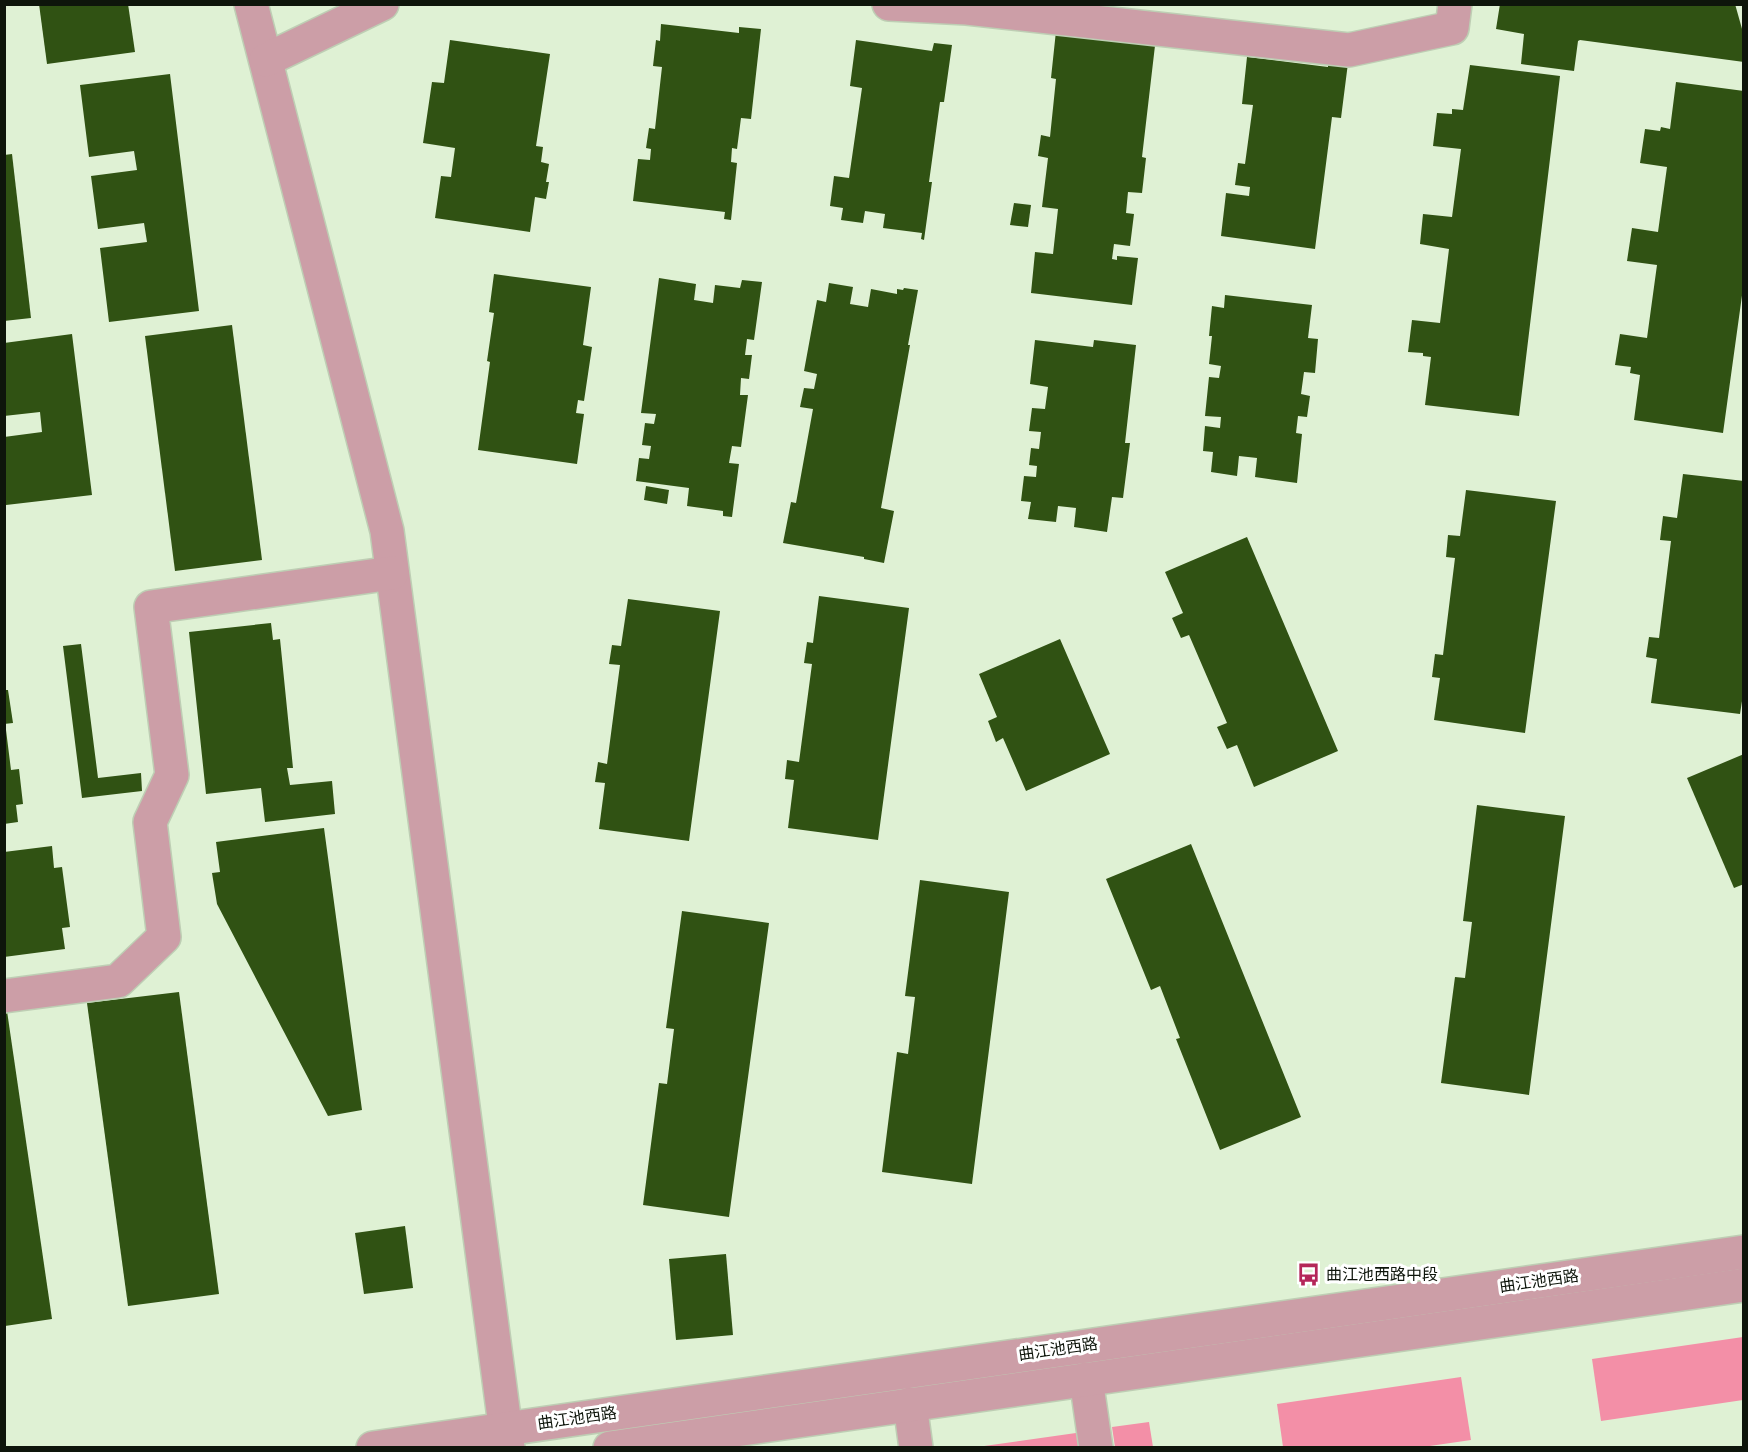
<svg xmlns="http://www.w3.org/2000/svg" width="1748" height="1452" font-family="'Fira Sans','Noto Sans SC',sans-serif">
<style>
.forest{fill:#f38fa7}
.building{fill:#305213}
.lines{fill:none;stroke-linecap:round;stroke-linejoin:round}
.minor-casing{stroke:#beceb4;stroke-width:36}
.minor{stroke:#cc9ea7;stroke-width:33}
.labels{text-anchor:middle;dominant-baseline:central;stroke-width:6;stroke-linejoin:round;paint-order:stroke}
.poi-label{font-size:16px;fill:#0e150b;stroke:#fff;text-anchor:start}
.street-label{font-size:16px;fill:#0e150b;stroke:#fff}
</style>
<rect width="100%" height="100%" fill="#dff1d4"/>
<g class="forest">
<path d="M1743 1337V1400L1601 1421 1592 1359Z"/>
<path d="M1461 1377 1471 1440 1416 1448 1283 1447 1277 1404Z"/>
<path d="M1149 1422 1153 1447H1115L1112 1427Z"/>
<path d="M1083 1432 1085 1448H970Z"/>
</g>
<g class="building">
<path d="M39 4H128L135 52 47 64Z"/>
<path d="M1500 4H1735L1744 36V62L1580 40 1578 41 1574 71 1521 64 1524 34 1496 29Z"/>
<path d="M661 24 739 33V27L761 29 751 119 741 118 737 149 732 148 731 162 737 163 731 220 724 219 725 212 633 201 638 159 650 160 651 149 646 148 649 128 655 129 662 67 653 66 656 40 660 41Z"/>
<path d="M1056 31 1156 37 1142 157 1146 158 1142 193 1128 192 1126 213 1134 214 1130 246 1114 244 1112 259 1117 260V256L1138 258 1132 305 1031 293 1035 252 1053 254 1058 209 1042 207 1048 158 1038 156 1041 135 1050 137 1056 79 1051 78Z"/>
<path d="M450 40 550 54 536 146 543 147 541 162 549 164 546 182H549L546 199 535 197 530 232 435 218 441 176 451 177 455 148 423 143 432 82 444 83Z"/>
<path d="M856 40 932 51 934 43 952 45 944 102H940L929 182H932L924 240 921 239 922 233 883 228 885 214 865 211 863 223 841 220 843 208 830 206 834 176 849 178 862 88 850 86Z"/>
<path d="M1247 57 1328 67V61L1348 63 1341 118 1332 117 1315 249 1221 236 1226 193 1249 196 1250 187 1235 185 1238 163 1245 164 1253 105 1242 104Z"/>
<path d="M1470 65 1560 76 1519 416 1425 405 1431 357 1423 356V353L1408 352 1412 320 1440 323 1449 249 1420 244 1423 214 1452 217 1461 149 1433 146 1437 113 1452 114V109L1463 110Z"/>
<path d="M170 74 199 311 109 322 100 248 147 242 144 223 98 229 91 176 137 170 134 151 89 157 80 85Z"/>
<path d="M1676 82 1744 91V281L1723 433 1634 420 1640 375 1630 373 1631 367 1615 365 1620 334 1647 338 1657 265 1627 261 1632 228 1658 232 1667 167 1640 163 1645 129 1660 131 1661 127 1670 129Z"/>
<path d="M12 154 31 318 4 321V155Z"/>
<path d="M1014 203 1031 205 1028 227 1010 225Z"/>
<path d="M494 274 591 287 583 345 592 347 584 401 578 400 576 413 584 414 577 464 478 450 490 362 487 361 494 313 489 312Z"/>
<path d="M659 278 696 284 694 300 713 303 715 285 740 288 742 280 762 282 754 340 747 339 745 355H752L749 379 741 378 740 395H748L741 447 732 446 729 463 739 464 732 517 723 516V511L687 506 689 488 636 481 639 458 649 459 651 446 642 445 645 423 654 424 656 414 641 413Z"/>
<path d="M829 283 853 287 850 304 868 307 871 289 897 294V289L903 290 904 288 918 290 908 345H910L881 508 894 511 884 563 864 559V557L783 543 791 502 796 503 813 409 800 407 804 388 814 389 817 374 804 371 817 300 826 302Z"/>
<path d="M1225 295 1312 305 1308 338 1318 339 1315 373 1304 372 1301 394 1310 396 1307 417 1298 416 1296 433 1302 434 1297 483 1255 477 1257 458 1239 456 1237 476 1211 472 1213 452 1203 451 1205 426 1220 428 1221 417 1205 416 1209 377 1219 378 1221 366 1209 364 1212 336H1209L1212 306 1224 308Z"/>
<path d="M232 325 262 560 175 571 145 336Z"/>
<path d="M72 334 92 495 6 505 4 437 42 432 40 412 4 416V343Z"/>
<path d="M1035 340 1093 347 1094 340 1136 345 1125 443H1130L1123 498 1112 497 1107 532 1074 527 1076 508 1058 506 1056 522 1028 519 1031 502 1021 501 1024 476 1036 477 1037 466 1029 465 1031 448 1039 449 1041 432 1029 431 1032 408 1045 409 1048 387 1030 384Z"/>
<path d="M1683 474 1744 481V688L1740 714 1651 703 1657 659 1646 657 1649 637 1659 638 1671 541 1660 540 1663 516 1677 518Z"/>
<path d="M646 486 669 490 667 504 644 500Z"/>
<path d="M1466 490 1556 501 1525 733 1434 720 1440 678 1432 677 1435 654 1443 655 1455 558 1446 557 1448 535 1460 536Z"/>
<path d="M1247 537 1338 751 1254 787 1237 745 1227 749 1217 727 1227 723 1189 635 1181 638 1172 618 1183 613 1165 572Z"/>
<path d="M819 596 909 608 878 840 788 828 794 780 785 779 787 760 799 762 812 664 804 663 807 642 813 643Z"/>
<path d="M628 599 720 611 689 841 599 829 605 783 595 782 598 762 607 764 620 665 609 664 612 645 621 646Z"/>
<path d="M271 623 273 640 280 639 293 768H287L290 785 332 781 335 814 265 822 261 788 206 794 189 632Z"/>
<path d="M1060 639 1110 754 1026 791 1003 738 996 742 988 721 997 717 979 674Z"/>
<path d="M81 644 98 778 141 773 142 791 82 798 63 646Z"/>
<path d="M4 690H8L13 723 4 724Z"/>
<path d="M6 730 11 770 19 769 23 804 16 805 18 822 4 824Z"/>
<path d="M1744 754V884L1734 888 1687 778Z"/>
<path d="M1477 805 1565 816 1529 1095 1441 1083 1455 977 1465 978 1472 922 1463 921Z"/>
<path d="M324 828 362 1110 328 1116 217 904 212 873 220 872 216 842Z"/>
<path d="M1191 844 1301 1117 1220 1150 1176 1039 1180 1038 1160 986 1151 990 1106 879Z"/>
<path d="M52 846 54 868 62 867 70 927 62 928 65 949 4 957V852Z"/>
<path d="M920 880 1009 892 972 1184 882 1172 897 1052 908 1054 915 997 905 996Z"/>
<path d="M682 911 769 923 729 1217 643 1205 659 1083 667 1084 674 1029 666 1028Z"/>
<path d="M179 992 219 1294 128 1306 87 1003Z"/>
<path d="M7 1011 52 1319 5 1326V1012Z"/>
<path d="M405 1226 413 1288 364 1294 355 1233Z"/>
<path d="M726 1254 733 1335 676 1340 669 1259Z"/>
</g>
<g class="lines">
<defs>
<g id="minor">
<path d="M251 4 387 531 508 1448"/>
<path d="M889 4 967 8 1349 50 1452 28 1455 4"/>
<path d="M266 60 382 4"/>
<path d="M4 996 118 981 164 937 150 822 172 775 151 607 392 573"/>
<path d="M1086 1379 1096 1448"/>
<path d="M910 1404 916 1448"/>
<path d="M373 1448 1744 1252"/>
<path d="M610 1448 1744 1285"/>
</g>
</defs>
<use href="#minor" class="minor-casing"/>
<use href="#minor" class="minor"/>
</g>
<defs>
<symbol id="bus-bare" viewBox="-9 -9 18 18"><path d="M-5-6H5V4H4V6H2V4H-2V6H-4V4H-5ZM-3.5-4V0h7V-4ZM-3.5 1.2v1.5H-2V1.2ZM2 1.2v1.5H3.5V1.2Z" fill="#b42659" stroke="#fff" stroke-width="2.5" paint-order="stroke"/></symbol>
</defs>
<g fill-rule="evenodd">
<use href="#bus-bare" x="1292" y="1258" width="33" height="33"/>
</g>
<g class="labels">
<g class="poi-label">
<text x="1326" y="1274">曲江池西路中段</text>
</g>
<g class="street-label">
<text transform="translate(1539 1281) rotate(-8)">曲江池西路</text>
<text transform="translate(1058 1349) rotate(-8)">曲江池西路</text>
<text transform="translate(577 1418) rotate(-8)">曲江池西路</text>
</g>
</g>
<rect width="1748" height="1452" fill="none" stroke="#0e150b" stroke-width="12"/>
</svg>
